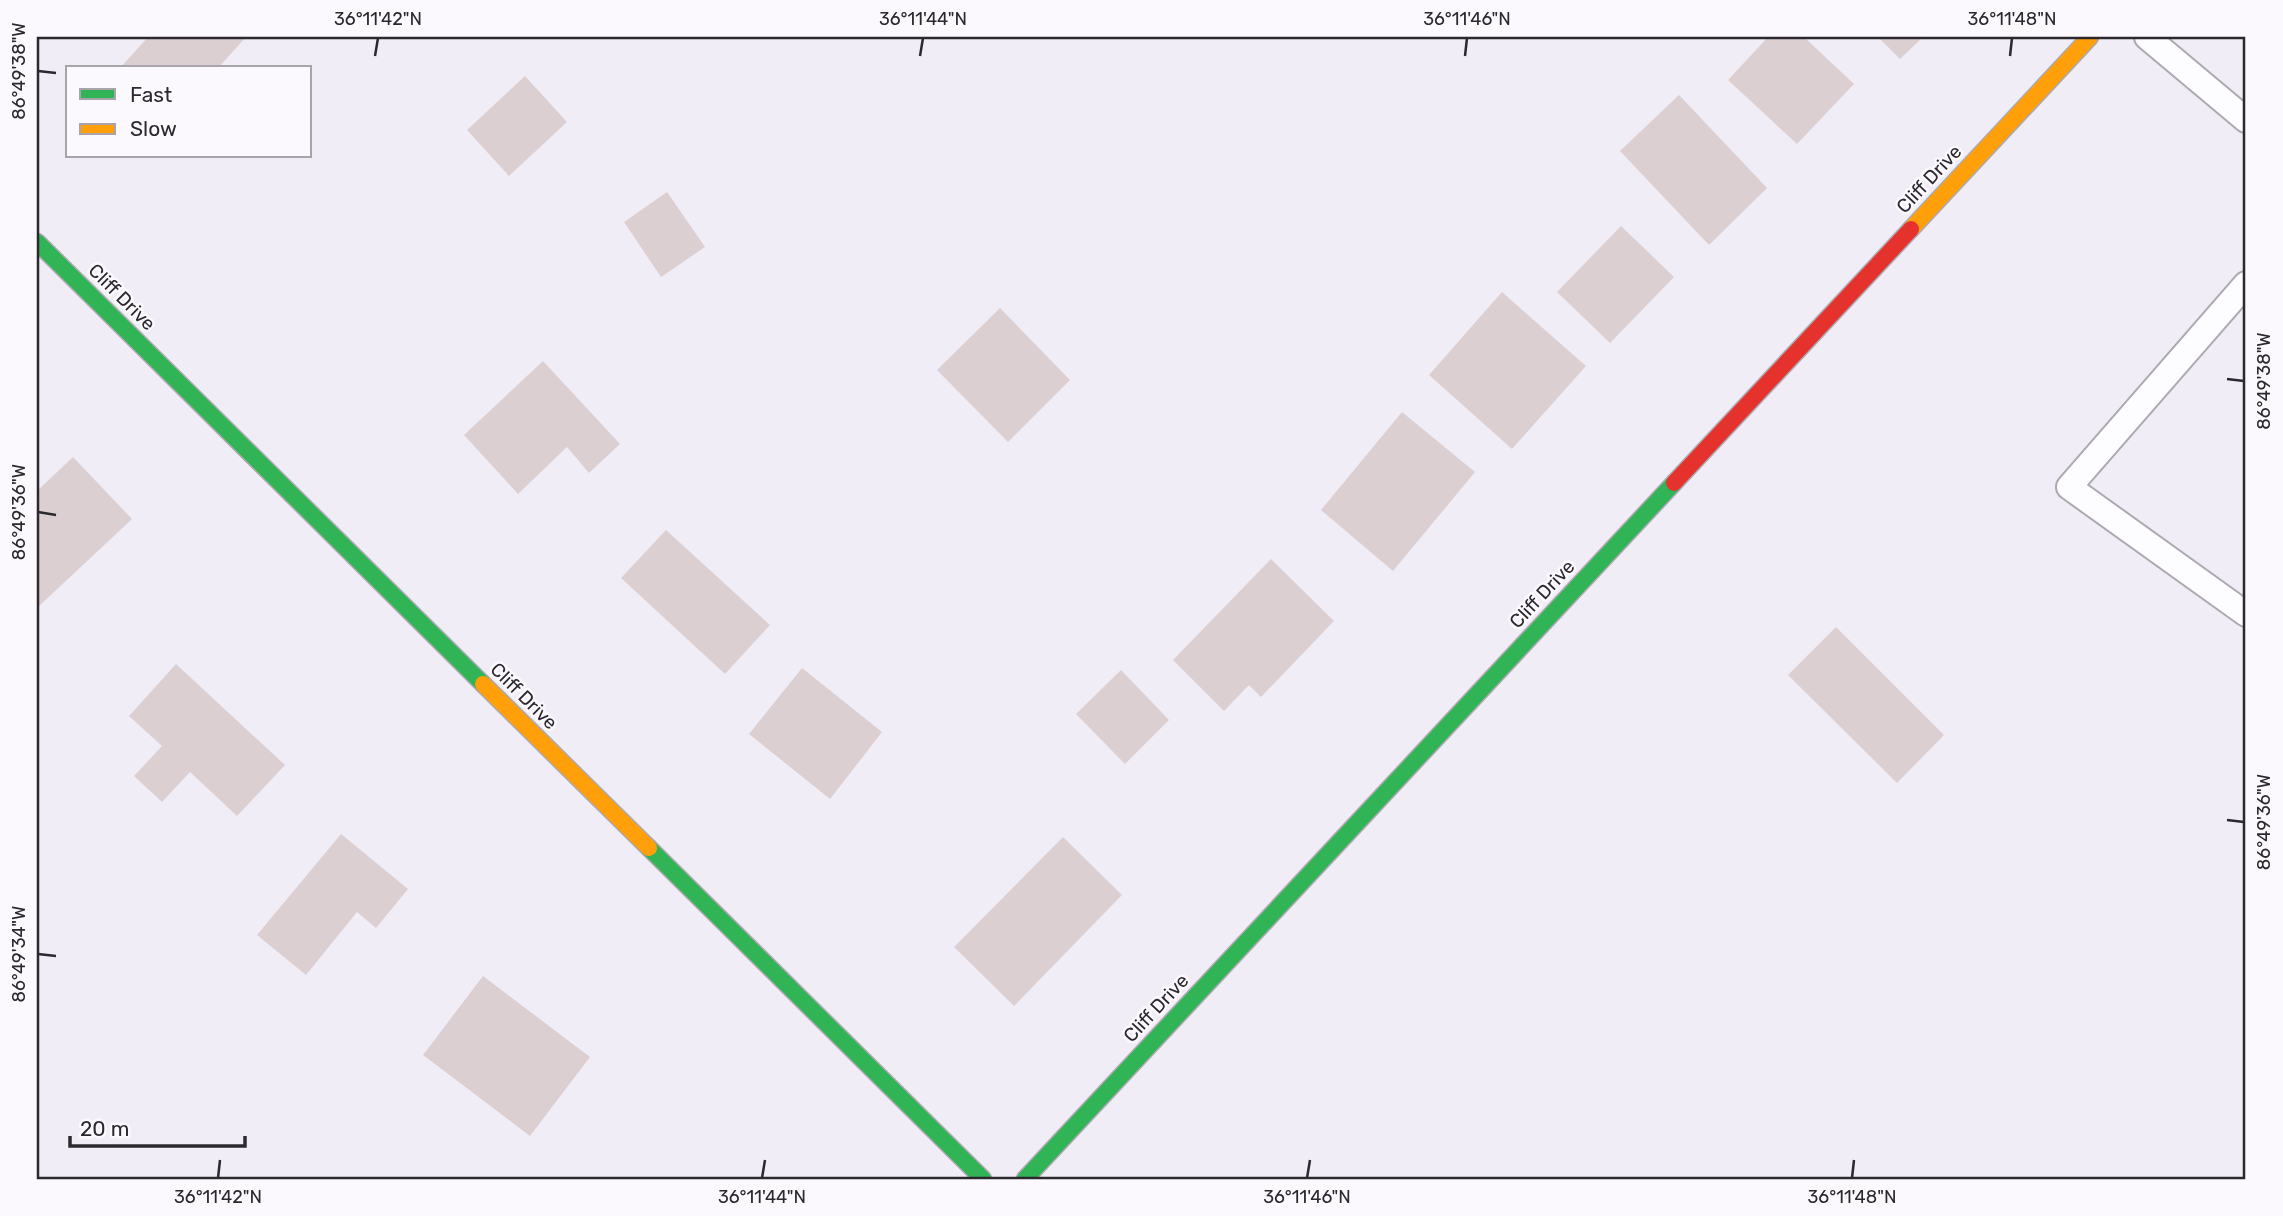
<svg xmlns="http://www.w3.org/2000/svg" width="2283" height="1216" font-family="Rubik,sans-serif">
<style>
.building{fill:#dccfd2}
.lines{fill:none;stroke-linecap:round;stroke-linejoin:round}
.lane-casing{stroke:#ada9b1;stroke-width:28}
.fast-casing{stroke:#ada9b1;stroke-width:19}
.slow-casing{stroke:#ada9b1;stroke-width:19}
.jam-casing{stroke:#ada9b1;stroke-width:19}
.lane{stroke:#fdfcfe;stroke-width:24}
.fast{stroke:#30b455;stroke-width:16}
.slow{stroke:#ff9f0a;stroke-width:16}
.jam{stroke:#e5322d;stroke-width:16}
.ticks{fill:none;stroke:#2b282e;stroke-width:2.5}
.labels{text-anchor:middle;dominant-baseline:central;stroke-width:5;stroke-linejoin:round;paint-order:stroke}
.street-label{font-size:19px;fill:#2b282e;stroke:#fbf9fd}
.neatline{fill:none;stroke:#2b282e;stroke-width:2.5}
.ticks-label{font-size:18px;text-anchor:middle;fill:#2b282e}
</style>
<rect width="100%" height="100%" fill="#f1edf6"/>
<g class="building">
<path d="M148 37H246L218 68H120Z"/>
<path d="M1768 37H1804L1854 84 1797 144 1728 80Z"/>
<path d="M1878 37H1923L1900 59Z"/>
<path d="M525 76 567 122 509 176 467 130Z"/>
<path d="M1679 95 1767 188 1709 245 1620 151Z"/>
<path d="M667 192 705 247 661 277 624 222Z"/>
<path d="M1621 226 1674 277 1610 343 1557 292Z"/>
<path d="M1502 292 1586 366 1512 449 1429 375Z"/>
<path d="M1000 308 1070 380 1008 442 937 370Z"/>
<path d="M543 361 620 444 589 473 567 447 518 494 464 435Z"/>
<path d="M1402 412 1475 472 1393 571 1321 510Z"/>
<path d="M73 457 132 519 37 608V491Z"/>
<path d="M666 530 770 625 725 674 621 578Z"/>
<path d="M1271 559 1334 621 1261 697 1249 685 1224 711 1173 660Z"/>
<path d="M1836 627 1944 735 1897 783 1788 675Z"/>
<path d="M176 664 285 765 237 816 190 772 162 802 134 776 162 746 129 716Z"/>
<path d="M802 668 882 732 830 799 749 734Z"/>
<path d="M1121 670 1169 720 1125 764 1076 714Z"/>
<path d="M341 834 408 889 376 928 357 912 306 975 257 935Z"/>
<path d="M1063 837 1122 895 1014 1006 954 947Z"/>
<path d="M483 976 590 1057 530 1136 423 1055Z"/>
</g>
<g class="lines">
<defs>
<g id="lane">
<path d="M2147 37 2246 120"/>
<path d="M2246 284 2069 487 2246 614"/>
</g>
<g id="fast">
<path d="M37 242 483 684"/>
<path d="M649 848 983 1179"/>
<path d="M1025 1179 1674 483"/>
</g>
<g id="slow">
<path d="M1911 229 2090 37"/>
<path d="M483 684 649 848"/>
</g>
<path id="jam" d="M1674 483 1911 229"/>
</defs>
<use href="#lane" class="lane-casing"/>
<use href="#fast" class="fast-casing"/>
<use href="#slow" class="slow-casing"/>
<use href="#jam" class="jam-casing"/>
<use href="#lane" class="lane"/>
<use href="#fast" class="fast"/>
<use href="#slow" class="slow"/>
<use href="#jam" class="jam"/>
</g>
<path class="ticks" d="M375 56 378 38M920 56 923 38M1465 56 1467 38M2010 56 2012 38M38 71 56 73M2227 379 2244 381M38 512 56 515M2227 820 2244 822M38 954 56 956M218 1178 220 1160M762 1178 765 1160M1307 1178 1310 1160M1852 1178 1854 1160"/>
<g class="labels">
<g class="street-label">
<text transform="translate(1929 179) rotate(-47)">Cliff Drive</text>
<text transform="translate(122 297) rotate(45)">Cliff Drive</text>
<text transform="translate(1542 594) rotate(-47)">Cliff Drive</text>
<text transform="translate(524 696) rotate(45)">Cliff Drive</text>
<text transform="translate(1156 1008) rotate(-47)">Cliff Drive</text>
</g>
</g>
<rect width="2283" height="1216" fill="none" stroke="#fbf9fd" stroke-width="77"/>
<rect x="66" y="66" width="245" height="91" fill="#fbf9fd" stroke="#a8a5aa" stroke-width="2"/>
<rect x="80" y="89" width="35" height="10" fill="#30b455" stroke="#a8a5aa" stroke-width="2"/>
<text x="130" y="102" font-size="21" fill="#2b282e">Fast</text>
<rect x="80" y="124" width="35" height="10" fill="#ff9f0a" stroke="#a8a5aa" stroke-width="2"/>
<text x="130" y="136" font-size="21" fill="#2b282e">Slow</text>
<path d="M70 1136v10h175v-10" fill="none" stroke="#2b282e" stroke-width="3.5"/>
<text x="80" y="1136" font-size="21" fill="#2b282e" stroke="#fbf9fd" stroke-width="5" paint-order="stroke">20 m</text>
<rect x="38" y="38" width="2206" height="1140" class="neatline"/>
<g class="ticks-label">
<text x="378" y="25">36°11'42"N</text>
<text x="923" y="25">36°11'44"N</text>
<text x="1467" y="25">36°11'46"N</text>
<text x="2012" y="25">36°11'48"N</text>
<text transform="translate(19 71) rotate(-90)" y="6">86°49'38"W</text>
<text transform="translate(2264 381) rotate(-90)" y="6">86°49'38"W</text>
<text transform="translate(19 512) rotate(-90)" y="6">86°49'36"W</text>
<text transform="translate(2264 822) rotate(-90)" y="6">86°49'36"W</text>
<text transform="translate(19 954) rotate(-90)" y="6">86°49'34"W</text>
<text x="218" y="1203">36°11'42"N</text>
<text x="762" y="1203">36°11'44"N</text>
<text x="1307" y="1203">36°11'46"N</text>
<text x="1852" y="1203">36°11'48"N</text>
</g>
</svg>
